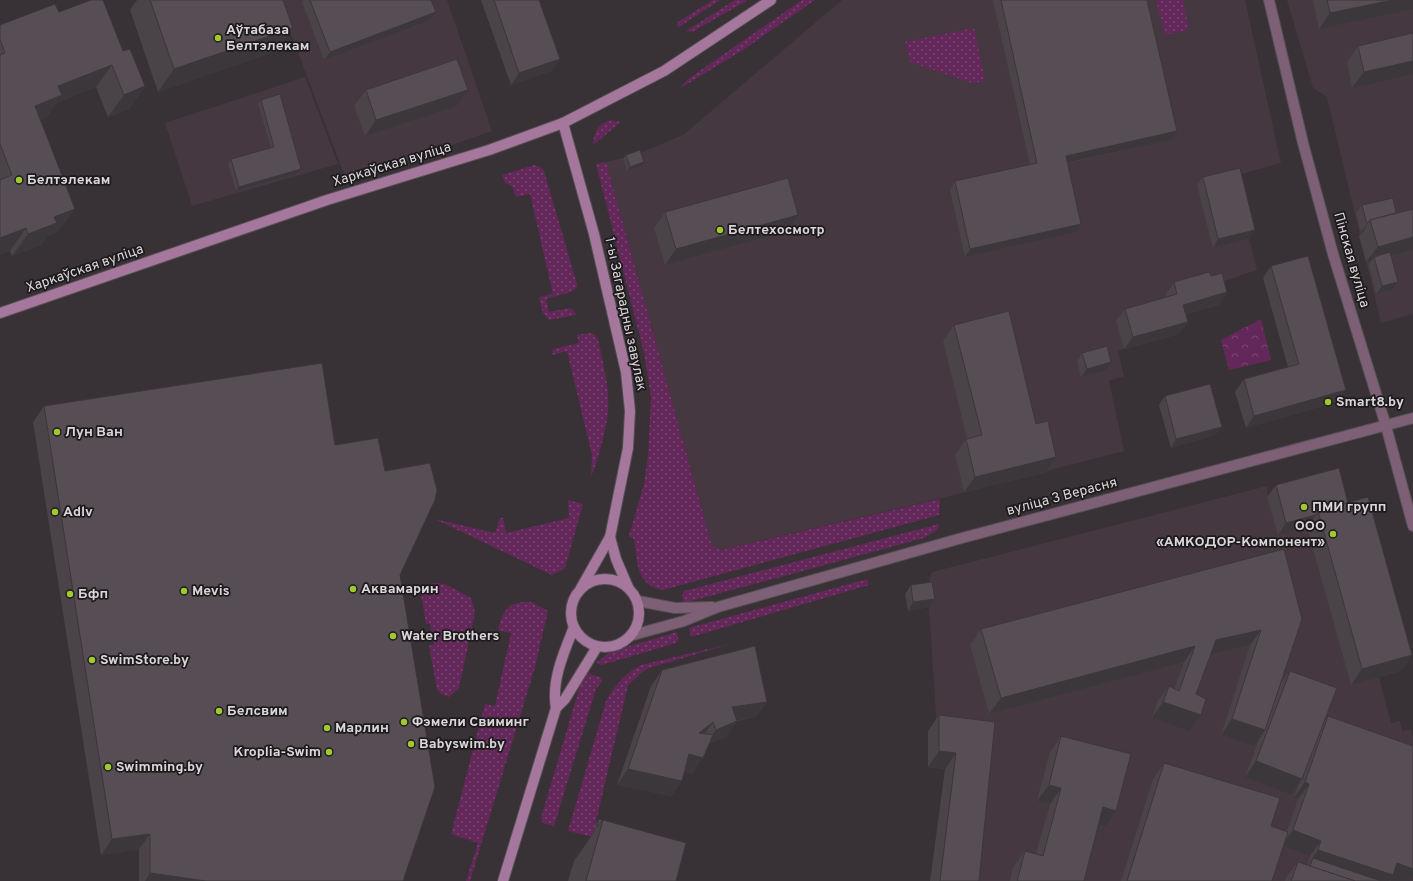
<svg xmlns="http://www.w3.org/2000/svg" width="1413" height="881" font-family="Overpass,sans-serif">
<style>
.built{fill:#453841}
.grass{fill:url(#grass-dots)}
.forest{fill:url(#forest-crowns)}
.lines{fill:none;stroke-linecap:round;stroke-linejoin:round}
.tertiary-casing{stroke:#554f53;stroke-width:12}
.secondary-casing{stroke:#554f53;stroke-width:12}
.tertiary{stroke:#7d5f76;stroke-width:10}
.secondary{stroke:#a6779c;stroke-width:10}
.wall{fill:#4a4348}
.shaded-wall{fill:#3c373b}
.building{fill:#564e54;stroke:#3c373b}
.poi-dot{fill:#9eca2f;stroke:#1d1a1c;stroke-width:1.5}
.labels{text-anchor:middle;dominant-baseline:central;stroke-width:3.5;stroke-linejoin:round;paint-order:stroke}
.poi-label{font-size:14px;font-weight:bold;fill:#dad6d9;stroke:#1d1a1c;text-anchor:start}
.street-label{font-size:14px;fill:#dad6d9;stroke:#1d1a1c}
</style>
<defs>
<pattern id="grass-dots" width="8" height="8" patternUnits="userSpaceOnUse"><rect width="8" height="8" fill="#632859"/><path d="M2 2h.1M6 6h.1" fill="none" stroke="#794670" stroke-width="1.8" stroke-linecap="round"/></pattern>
<pattern id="forest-crowns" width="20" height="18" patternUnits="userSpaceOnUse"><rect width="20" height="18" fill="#632859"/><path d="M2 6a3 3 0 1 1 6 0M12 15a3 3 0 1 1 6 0" fill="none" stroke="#794670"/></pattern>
</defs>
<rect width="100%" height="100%" fill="#383136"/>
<g class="built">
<path d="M278 0H447L492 131 347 182Z"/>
<path d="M842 0H1245L1281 163 1234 176 1257 270 1213 285 1219 305 1175 317 1179 334 1118 351 1124 376 1109 381 1124 451 950 496 721 550 712 546 606 162 638 154 683 135Z"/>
<path d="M1287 0H1413V314L1381 323 1327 97 1313 88Z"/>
<path d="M305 77 338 164 192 206 165 123Z"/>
<path d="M1267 486 1268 497 1341 518 1357 513 1401 671 1379 677 1391 723 1400 721 1402 731 1411 729 1413 737V881H931L945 769 928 767V731H937L929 607 926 590 932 572Z"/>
</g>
<g class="grass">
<path d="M713 0H720L679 27 677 26 678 22Z"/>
<path d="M735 0H748L692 32 686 31Z"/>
<path d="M802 0H815L743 50 679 89 688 79Z"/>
<path d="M1156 0H1183L1188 25 1186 30 1165 35Z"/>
<path d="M974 28 985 81 972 83 910 62 905 42Z"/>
<path d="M612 120 621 122 593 145C594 131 598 123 612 120Z"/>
<path d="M606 162 712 546 721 550 940 499 939 515 663 590C635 585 638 562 634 539L629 536 644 484 648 455 651 397 644 353 596 164Z"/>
<path d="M534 165 542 168 544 171 577 284V287L571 292 546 299 549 312 571 308 577 315 549 320 543 313 539 297 553 294 530 194 516 197 512 186 505 183 502 175Z"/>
<path d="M589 333 594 334 598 339C603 363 610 388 608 412 606 430 598 461 591 477L592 455 567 351 552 355 553 349 579 343 577 335Z"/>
<path d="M568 500 583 504 565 568 552 575 435 519 495 533 500 518H503L506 533 569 518Z"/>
<path d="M939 524 937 530 924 538 684 603 682 596 684 591Z"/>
<path d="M867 579 869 585 691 637 689 628Z"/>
<path d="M433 583 445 584 471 598 475 612 459 688 449 697 441 694 437 689 429 646 434 644 430 624H426L421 594 427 585Z"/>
<path d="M524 602H531L548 611 535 667 470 881H466L478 843 451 834 485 704 495 706 511 633 498 630C502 613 506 604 524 602Z"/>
<path d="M677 632 678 639 676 643 602 665 596 663 610 652Z"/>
<path d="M730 644 646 669 628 685 594 830 684 854 668 855 568 831 606 701C615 685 624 674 641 665Z"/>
<path d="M587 673 600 677 602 681 596 689 554 826 543 823 541 818 582 679Z"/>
</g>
<path class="forest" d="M1261 319 1271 360 1229 370 1221 340Z"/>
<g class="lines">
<defs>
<g id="tertiary">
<path d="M1269 0 1303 143 1333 254 1386 426 1413 526"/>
<path d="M638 601 675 608 712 607"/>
<path d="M633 635 684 621 718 607 962 538 1413 418"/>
</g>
<g id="secondary">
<path d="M563 123 594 234 626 372 630 411 628 448 610 537 581 588"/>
<path d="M0 313 327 200 489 150 563 123 664 71 771 0"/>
<path d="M610 537 616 559 628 587"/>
<circle cx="605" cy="613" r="34"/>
<path d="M556 708 565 699 597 647"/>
<path d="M503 881 556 708C551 681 564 652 574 627"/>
</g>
</defs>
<use href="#tertiary" class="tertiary-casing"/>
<use href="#secondary" class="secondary-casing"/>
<use href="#tertiary" class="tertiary"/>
<use href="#secondary" class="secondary"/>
</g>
<g class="wall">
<path d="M137 0H283L277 51 158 92 130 10Z"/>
<path d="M304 0H431L436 12 430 20 324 60 302 2Z"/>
<path d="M481 0H539L560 59 551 71 511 85Z"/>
<path d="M993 0H1147L1171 140 1068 163 1076 232 965 257 950 190 955 181 1030 165Z"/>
<path d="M1313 0H1413V9L1319 29Z"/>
<path d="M59 12 123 51 145 86 129 109 108 117 96 87 56 103 46 118 40 120 59 231 47 236 41 245 12 256 10 251 0 255V25Z"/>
<path d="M1413 33 1352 88 1347 62 1358 46Z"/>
<path d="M366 90H468L457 106 365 136 354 106Z"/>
<path d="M261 100 298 173 236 191 228 164 231 159 271 148 258 104Z"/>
<path d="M626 155 644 162 641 166 627 171 623 159Z"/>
<path d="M1203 177 1255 230 1249 239 1213 248 1197 185Z"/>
<path d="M1362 205 1396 213 1413 209V250L1391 256 1392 290 1376 294 1369 265 1371 261 1366 262 1359 236 1363 232H1361L1356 213Z"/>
<path d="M665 212 787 231 665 265 654 228Z"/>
<path d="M1271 266 1337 402 1246 428 1235 392 1244 379 1288 367 1263 278Z"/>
<path d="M1211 276 1227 292 1219 305 1186 314 1188 322 1179 334 1124 349 1116 321 1125 309 1166 297V294L1174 282Z"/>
<path d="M954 325 1036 424 1056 457 1045 473 964 492 955 455 966 439H967L943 341Z"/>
<path d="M1082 353 1111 362 1106 370 1081 377 1077 361Z"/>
<path d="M1165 396 1216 435 1171 448 1159 405Z"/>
<path d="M44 406 335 445 385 471 400 575 403 881H139V849L101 855 33 422Z"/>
<path d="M1276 485 1348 503 1412 655 1401 671 1351 685 1307 527 1278 535 1267 497Z"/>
<path d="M1284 549 1280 684 1290 671 1324 722 1328 716 1413 746V878L1411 881H1391L1389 880V881H1285L1286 878 1298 862 1307 865 1310 856 1283 847 1272 881H1121L1153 779 1164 763 1271 826 1287 831 1298 799 1294 798 1299 783 1291 795 1245 777 1259 739 1254 746 1221 735 1250 645 1211 655 1196 694 1201 715 1189 731 1152 718 1157 702 1169 686 1174 689 1184 662 989 714 970 645 981 629Z"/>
<path d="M911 585 935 599 929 607 908 611 905 594Z"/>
<path d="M662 670 767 702 756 717 737 721 726 737 709 744 692 774 684 771 682 781 671 796 617 785 651 686Z"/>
<path d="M939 715 995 722 979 881H930L945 769 928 767V731Z"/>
<path d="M1061 736 1105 826 1098 825 1084 881H1010L1013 867 1025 851 1036 854 1050 804 1037 801 1050 752Z"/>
<path d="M599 819 602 820 676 881H568L574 861 595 831 594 830 596 823Z"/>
</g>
<g class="shaded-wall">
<path d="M1393 0H1413V9L1319 29 1330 13Z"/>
<path d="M436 12 430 20 324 60 330 52Z"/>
<path d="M293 28 277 51 158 92 174 69Z"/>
<path d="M560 59 551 71 511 85 519 73Z"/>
<path d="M1413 61V74L1352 88 1364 72Z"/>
<path d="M112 65 96 87 56 103 46 118 19 128 35 106 58 86Z"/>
<path d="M145 86 129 109 108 117 124 95Z"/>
<path d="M468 90 457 106 365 136 376 120Z"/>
<path d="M1177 131 1171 140 1060 164 1066 156Z"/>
<path d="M644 162 641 166 627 171 630 167Z"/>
<path d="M301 169 298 173 236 191 239 187Z"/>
<path d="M75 209 59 231 47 236 41 245 12 256 28 234 54 217Z"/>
<path d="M798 215 787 231 665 265 676 249Z"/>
<path d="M1368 223 1363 232H1361L1367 224Z"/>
<path d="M1081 224 1076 232 965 257 970 249Z"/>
<path d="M26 228 10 251 0 255V238Z"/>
<path d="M1255 230 1249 239 1213 248 1218 239Z"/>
<path d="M1413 237V250L1375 260 1374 257 1371 261 1366 262 1378 247Z"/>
<path d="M1398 282 1392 290 1376 294 1382 286Z"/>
<path d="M1227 292 1219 305 1174 317 1183 305Z"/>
<path d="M1188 322 1179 334 1124 349 1133 337Z"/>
<path d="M1111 362 1106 370 1081 377 1087 369Z"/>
<path d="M1346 390 1337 402 1246 428 1254 416Z"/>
<path d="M1222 427 1216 435 1171 448 1176 439Z"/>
<path d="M1056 457 1045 473 964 492 975 477Z"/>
<path d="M1316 515 1307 527 1278 535 1286 523Z"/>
<path d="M935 599 929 607 908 611 913 602Z"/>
<path d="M1261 630 1250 645 1205 656 1216 640Z"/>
<path d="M1195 646 1184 662 989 714 1001 698Z"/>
<path d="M1412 655 1401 671 1351 685 1362 669Z"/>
<path d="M767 702 756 717 721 723 732 707Z"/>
<path d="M1163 702 1201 715 1189 731 1152 718Z"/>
<path d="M1232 719 1265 730 1254 746 1221 735Z"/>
<path d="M737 721 726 737 705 746 716 730Z"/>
<path d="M713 722 702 738 699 733Z"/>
<path d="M939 751 956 753 945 769 928 767Z"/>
<path d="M689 754 703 758 692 774 678 770Z"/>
<path d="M1256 761 1302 779 1291 795 1245 777Z"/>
<path d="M628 769 682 781 671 796 617 785Z"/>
<path d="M1305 782 1309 784 1298 799 1294 798Z"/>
<path d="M1049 785 1061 788 1050 804 1037 801Z"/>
<path d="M1103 807 1116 811 1105 826 1092 823Z"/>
<path d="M1293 830 1321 841 1310 856 1281 846Z"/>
<path d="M150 834 139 849 101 855 112 839Z"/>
<path d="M1318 850 1397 863 1413 869V878L1411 881H1391L1389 880V881H1351L1313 858 1307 866Z"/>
<path d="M150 873 206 881H145Z"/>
</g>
<g class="building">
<path d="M91 0H103L123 51 130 49 145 86 124 95 112 65 58 86 62 95 35 106 75 209 54 217 57 223 28 234 26 228 0 238V180L12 175 0 144V55L5 53 0 39V25L55 4 59 12Z"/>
<path d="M150 0H283L293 28 174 69Z"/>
<path d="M310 0H431L436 12 330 52Z"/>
<path d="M494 0H539L560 59 519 73Z"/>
<path d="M1001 0H1147L1177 131 1066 156 1081 224 970 249 955 181 1037 163Z"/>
<path d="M1327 0H1393L1330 13Z"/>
<path d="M1413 33V61L1364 72 1358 46Z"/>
<path d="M457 59 468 90 376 120 366 90Z"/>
<path d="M280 94 301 169 239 187 231 159 274 147 261 100Z"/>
<path d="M640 150 644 162 630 167 626 155Z"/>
<path d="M1240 168 1255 230 1218 239 1203 177Z"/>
<path d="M788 178 798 215 676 249 665 212Z"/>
<path d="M1393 198 1396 213 1370 220 1368 223 1367 224 1362 205Z"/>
<path d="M1413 209V237L1378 247 1370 220Z"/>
<path d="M1390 252 1398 282 1382 286 1374 257Z"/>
<path d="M1308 256 1346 390 1254 416 1244 379 1299 364 1271 266Z"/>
<path d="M1209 272 1211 276 1222 273 1227 292 1183 305 1188 322 1133 337 1125 309 1177 294 1174 282Z"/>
<path d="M1009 311 1036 424 1048 421 1056 457 975 477 966 439 982 435 954 325Z"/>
<path d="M1107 346 1111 362 1087 369 1082 353Z"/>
<path d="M322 363 335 445 378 438 385 471 430 463 437 490 435 500 400 575 435 787 403 881H206L150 873V834L112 839 44 406Z"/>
<path d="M1210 384 1222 427 1176 439 1165 396Z"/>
<path d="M1339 468 1348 503 1318 511 1316 515 1286 523 1276 485Z"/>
<path d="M1368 497 1412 655 1362 669 1318 511Z"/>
<path d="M1284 549 1302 619 1265 730 1232 719 1261 630 1216 640 1196 694 1206 699 1201 715 1163 702 1169 686 1179 691 1195 646 1001 698 981 629Z"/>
<path d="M932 582 935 599 913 602 911 585Z"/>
<path d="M755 646 767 702 732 707 737 721 716 730 713 722 699 733 713 735 703 758 689 754 682 781 628 769 662 670Z"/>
<path d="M1290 671 1337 688 1302 779 1256 761Z"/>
<path d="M939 715 995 722 979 881H940L956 753 939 751Z"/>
<path d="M1328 716 1413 746V869L1397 863 1393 875 1318 850 1321 841 1293 830 1309 784 1305 782Z"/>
<path d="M1061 736 1131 754 1116 811 1103 807 1084 881H1017L1025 851 1043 856 1061 788 1049 785Z"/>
<path d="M1164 763 1280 798 1271 826 1288 832 1272 881H1127Z"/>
<path d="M599 819 602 820 598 826H597Z"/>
<path d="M603 820 686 843 676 881H586Z"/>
<path d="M1313 858 1381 881H1355L1310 866Z"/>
<path d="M1298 862 1355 881H1291Z"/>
</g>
<g class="poi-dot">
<circle cx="218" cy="38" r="4"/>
<circle cx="19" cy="180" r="4"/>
<circle cx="720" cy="230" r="4"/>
<circle cx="1328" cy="402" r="4"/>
<circle cx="57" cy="432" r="4"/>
<circle cx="1304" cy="507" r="4"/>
<circle cx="55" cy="512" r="4"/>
<circle cx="1333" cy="534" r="4"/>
<circle cx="353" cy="589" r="4"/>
<circle cx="184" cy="591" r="4"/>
<circle cx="70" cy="594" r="4"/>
<circle cx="393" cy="636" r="4"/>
<circle cx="92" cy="660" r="4"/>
<circle cx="219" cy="711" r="4"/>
<circle cx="404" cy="722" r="4"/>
<circle cx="327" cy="728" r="4"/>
<circle cx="411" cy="744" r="4"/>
<circle cx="329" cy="752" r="4"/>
<circle cx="108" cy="767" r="4"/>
</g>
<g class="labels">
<g class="poi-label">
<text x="226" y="30">Аўтабаза<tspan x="226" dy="16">Белтэлекам</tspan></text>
<text x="27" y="180">Белтэлекам</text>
<text x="728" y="230">Белтехосмотр</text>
<text x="1336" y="402">Smart8.by</text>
<text x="65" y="432">Лун Ван</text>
<text x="1312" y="507">ПМИ групп</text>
<text x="63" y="512">Adlv</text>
<text x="1325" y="526" text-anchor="end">ООО<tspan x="1325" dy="16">«АМКОДОР-Компонент»</tspan></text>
<text x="361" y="589">Аквамарин</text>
<text x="192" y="591">Mevis</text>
<text x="78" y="594">Бфп</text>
<text x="401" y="636">Water Brothers</text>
<text x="100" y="660">SwimStore.by</text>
<text x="227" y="711">Белсвим</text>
<text x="412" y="722">Фэмели Свиминг</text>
<text x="335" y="728">Марлин</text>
<text x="419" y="744">Babyswim.by</text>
<text x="321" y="752" text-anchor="end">Kroplia-Swim</text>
<text x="116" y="767">Swimming.by</text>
</g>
<g class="street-label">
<text transform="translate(392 165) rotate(-17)">Харкаўская вуліца</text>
<text transform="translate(1351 260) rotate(74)">Пінская вуліца</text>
<text transform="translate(85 269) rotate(-19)">Харкаўская вуліца</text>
<text transform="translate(625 314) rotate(78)">1-ы Загарадны завулак</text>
<text transform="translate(1062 497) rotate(-15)">вуліца 3 Верасня</text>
</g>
</g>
</svg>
